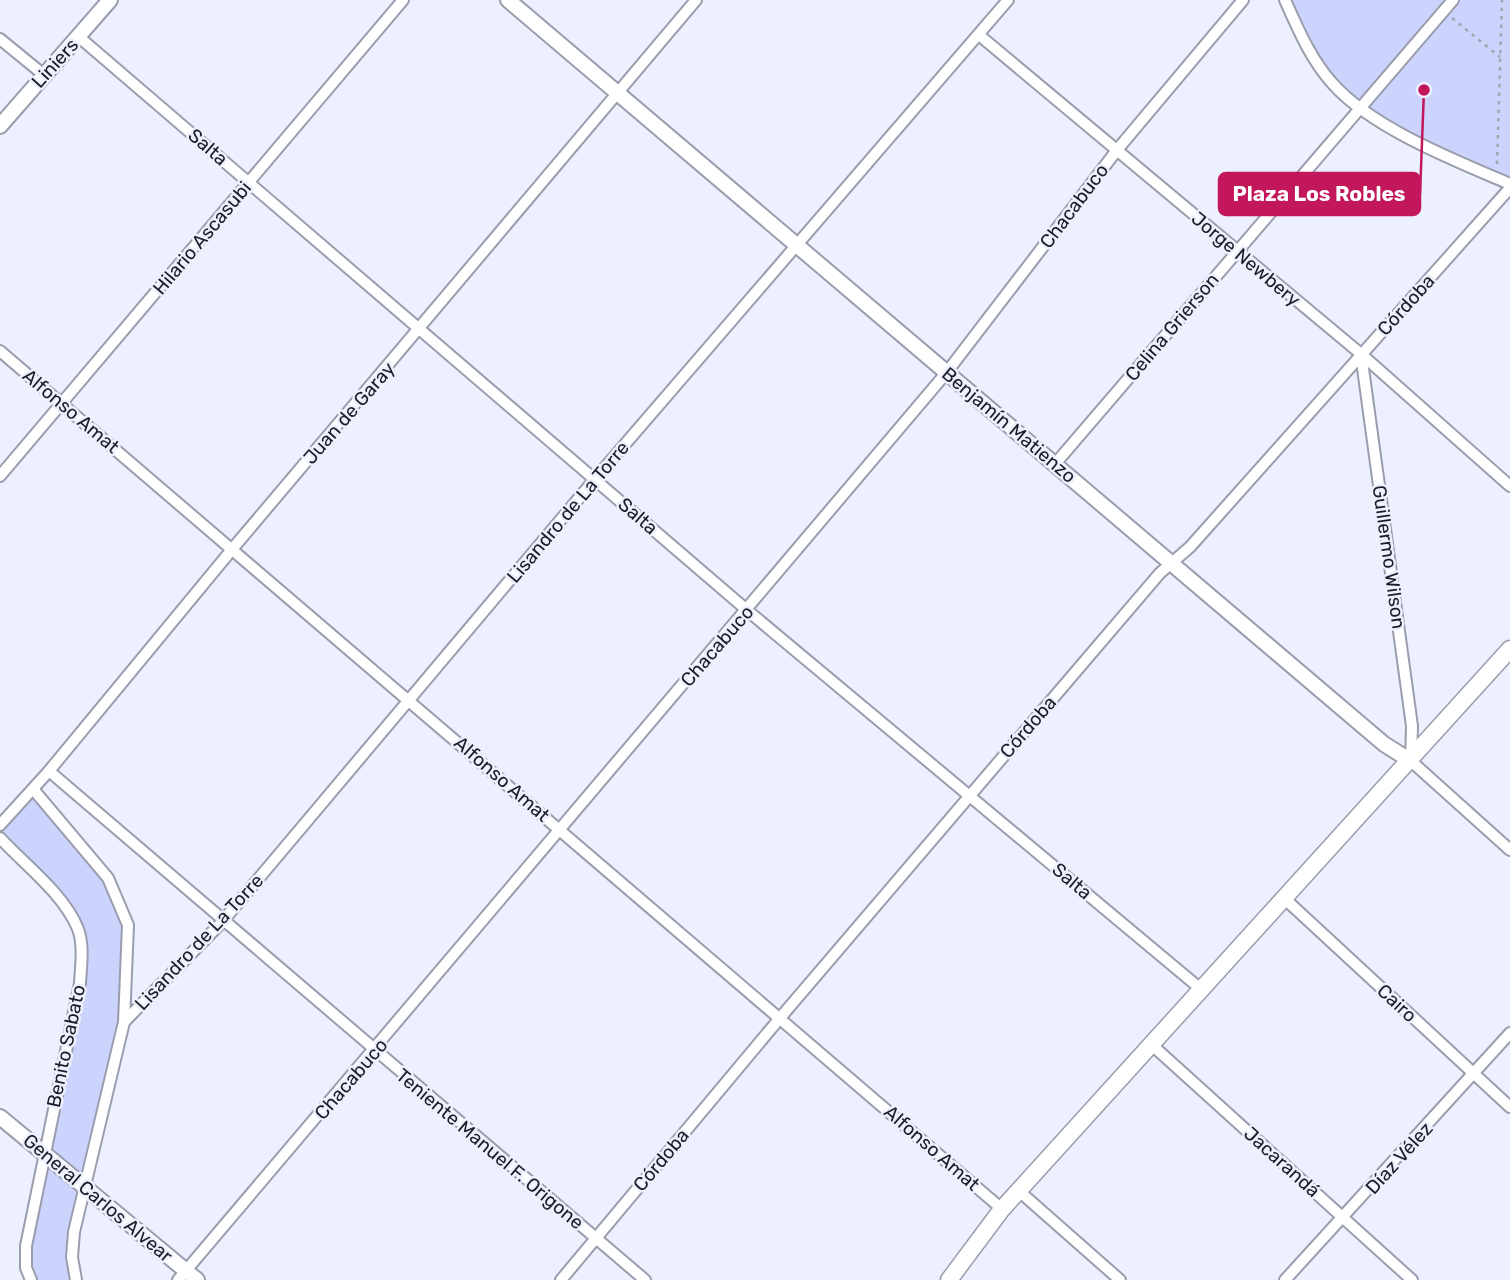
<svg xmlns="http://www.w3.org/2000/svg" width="1510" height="1280" font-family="Rubik,sans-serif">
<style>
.green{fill:#ccd3fc}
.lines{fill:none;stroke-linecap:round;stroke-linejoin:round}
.minor-casing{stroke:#9a9dad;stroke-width:14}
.tertiary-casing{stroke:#9a9dad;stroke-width:18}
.secondary-casing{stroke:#9a9dad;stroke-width:19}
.path{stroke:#a3a6b1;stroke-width:2.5;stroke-dasharray:3.5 5;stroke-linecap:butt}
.minor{stroke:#fff;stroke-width:10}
.tertiary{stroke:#fff;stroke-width:14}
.secondary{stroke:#fff;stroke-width:16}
.labels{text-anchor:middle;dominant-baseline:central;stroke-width:5;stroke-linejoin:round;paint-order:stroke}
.street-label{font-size:19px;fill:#1c1d24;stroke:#edf0fe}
.leader{fill:none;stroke:#c2185b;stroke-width:2.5}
.callout-dot{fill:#c2185b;stroke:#edf0fe;stroke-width:2.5}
.callout{fill:#c2185b;stroke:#c2185b;stroke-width:2.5}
.callout-label{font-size:21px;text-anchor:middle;font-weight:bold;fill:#fff}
</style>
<rect width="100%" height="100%" fill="#edf0fe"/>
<g class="green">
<path d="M1285 0H1510V184L1361 109 1332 83Z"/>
<path d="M33 789 102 868 124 910V1021L74 1232 76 1280H31L26 1268 82 960 67 908 0 838V825Z"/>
</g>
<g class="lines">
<defs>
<g id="minor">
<path d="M1285 0C1298 29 1311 60 1333 84 1372 128 1456 161 1510 184"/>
<path d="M979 35 1361 354 1510 486"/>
<path d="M79 37 748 611 1202 990"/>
<path d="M0 39 44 75"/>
<path d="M0 351 1002 1209"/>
<path d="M1361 354 1412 726 1411 761 1510 850"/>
<path d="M1055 464 1453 0"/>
<path d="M0 476 403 0"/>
<path d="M49 771 645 1280"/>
<path d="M33 789 108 878 128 925 124 1022 74 1232 72 1257 76 1280"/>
<path d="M0 825 49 771 234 547 696 0"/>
<path d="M0 838C25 865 64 894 78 929 84 945 81 965 80 983L26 1246V1268L31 1280"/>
<path d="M1285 899 1510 1107"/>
<path d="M124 1022 222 922 595 479 1008 0"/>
<path d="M1152 1045 1412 1280"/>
<path d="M1019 1191 1120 1280"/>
<path d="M178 1280 947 372 1117 150 1243 0"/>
<path d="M561 1280 780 1018 1160 573 1190 547 1510 188"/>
<path d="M1285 1280 1510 1033"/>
</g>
<g id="tertiary">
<path d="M508 0 1384 744 1411 761"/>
<path d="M0 126 110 0"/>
<path d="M0 1117 197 1280"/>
</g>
<path id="secondary" d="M949 1280 1002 1209 1510 649"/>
</defs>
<use href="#minor" class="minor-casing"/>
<use href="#tertiary" class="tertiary-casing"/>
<use href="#secondary" class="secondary-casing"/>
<g class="path">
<path d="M1452 18 1500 57"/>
<path d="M1497 164 1502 0"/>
</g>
<use href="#minor" class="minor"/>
<use href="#tertiary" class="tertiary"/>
<use href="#secondary" class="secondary"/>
</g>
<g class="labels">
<g class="street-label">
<text transform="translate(55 63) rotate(-48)">Liniers</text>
<text transform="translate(208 147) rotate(41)">Salta</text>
<text transform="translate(1074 206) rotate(-53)">Chacabuco</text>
<text transform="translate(202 238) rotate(-50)">Hilario Ascasubi</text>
<text transform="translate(1246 259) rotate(40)">Jorge Newbery</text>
<text transform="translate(1406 305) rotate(-48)">Córdoba</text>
<text transform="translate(1172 327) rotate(-50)">Celina Grierson</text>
<text transform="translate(71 411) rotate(40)">Alfonso Amat</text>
<text transform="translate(349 413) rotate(-49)">Juan de Garay</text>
<text transform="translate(1009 425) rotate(40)">Benjamín Matienzo</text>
<text transform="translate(568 512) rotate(-50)">Lisandro de La Torre</text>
<text transform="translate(638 516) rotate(41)">Salta</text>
<text transform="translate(1389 557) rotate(82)">Guillermo Wilson</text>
<text transform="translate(717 646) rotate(-49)">Chacabuco</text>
<text transform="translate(1028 727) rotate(-49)">Córdoba</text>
<text transform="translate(502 779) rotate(41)">Alfonso Amat</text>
<text transform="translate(1072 881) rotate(40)">Salta</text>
<text transform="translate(199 942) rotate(-47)">Lisandro de La Torre</text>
<text transform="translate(1397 1003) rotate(43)">Cairo</text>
<text transform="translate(66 1046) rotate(-78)">Benito Sabato</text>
<text transform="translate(351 1079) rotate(-49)">Chacabuco</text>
<text transform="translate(932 1148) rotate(41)">Alfonso Amat</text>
<text transform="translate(490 1149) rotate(40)">Teniente Manuel F. Origone</text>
<text transform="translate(1399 1158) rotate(-48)">Díaz Vélez</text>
<text transform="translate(661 1160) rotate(-50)">Córdoba</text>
<text transform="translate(1282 1162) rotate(42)">Jacarandá</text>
<text transform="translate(98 1198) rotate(40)">General Carlos Alvear</text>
</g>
</g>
<path class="leader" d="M1424 90L1420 194"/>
<circle class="callout-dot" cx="1424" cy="90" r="7"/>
<rect class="callout" x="1219" y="173" width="201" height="42" rx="7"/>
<g class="callout-label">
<text x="1319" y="201">Plaza Los Robles</text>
</g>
</svg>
